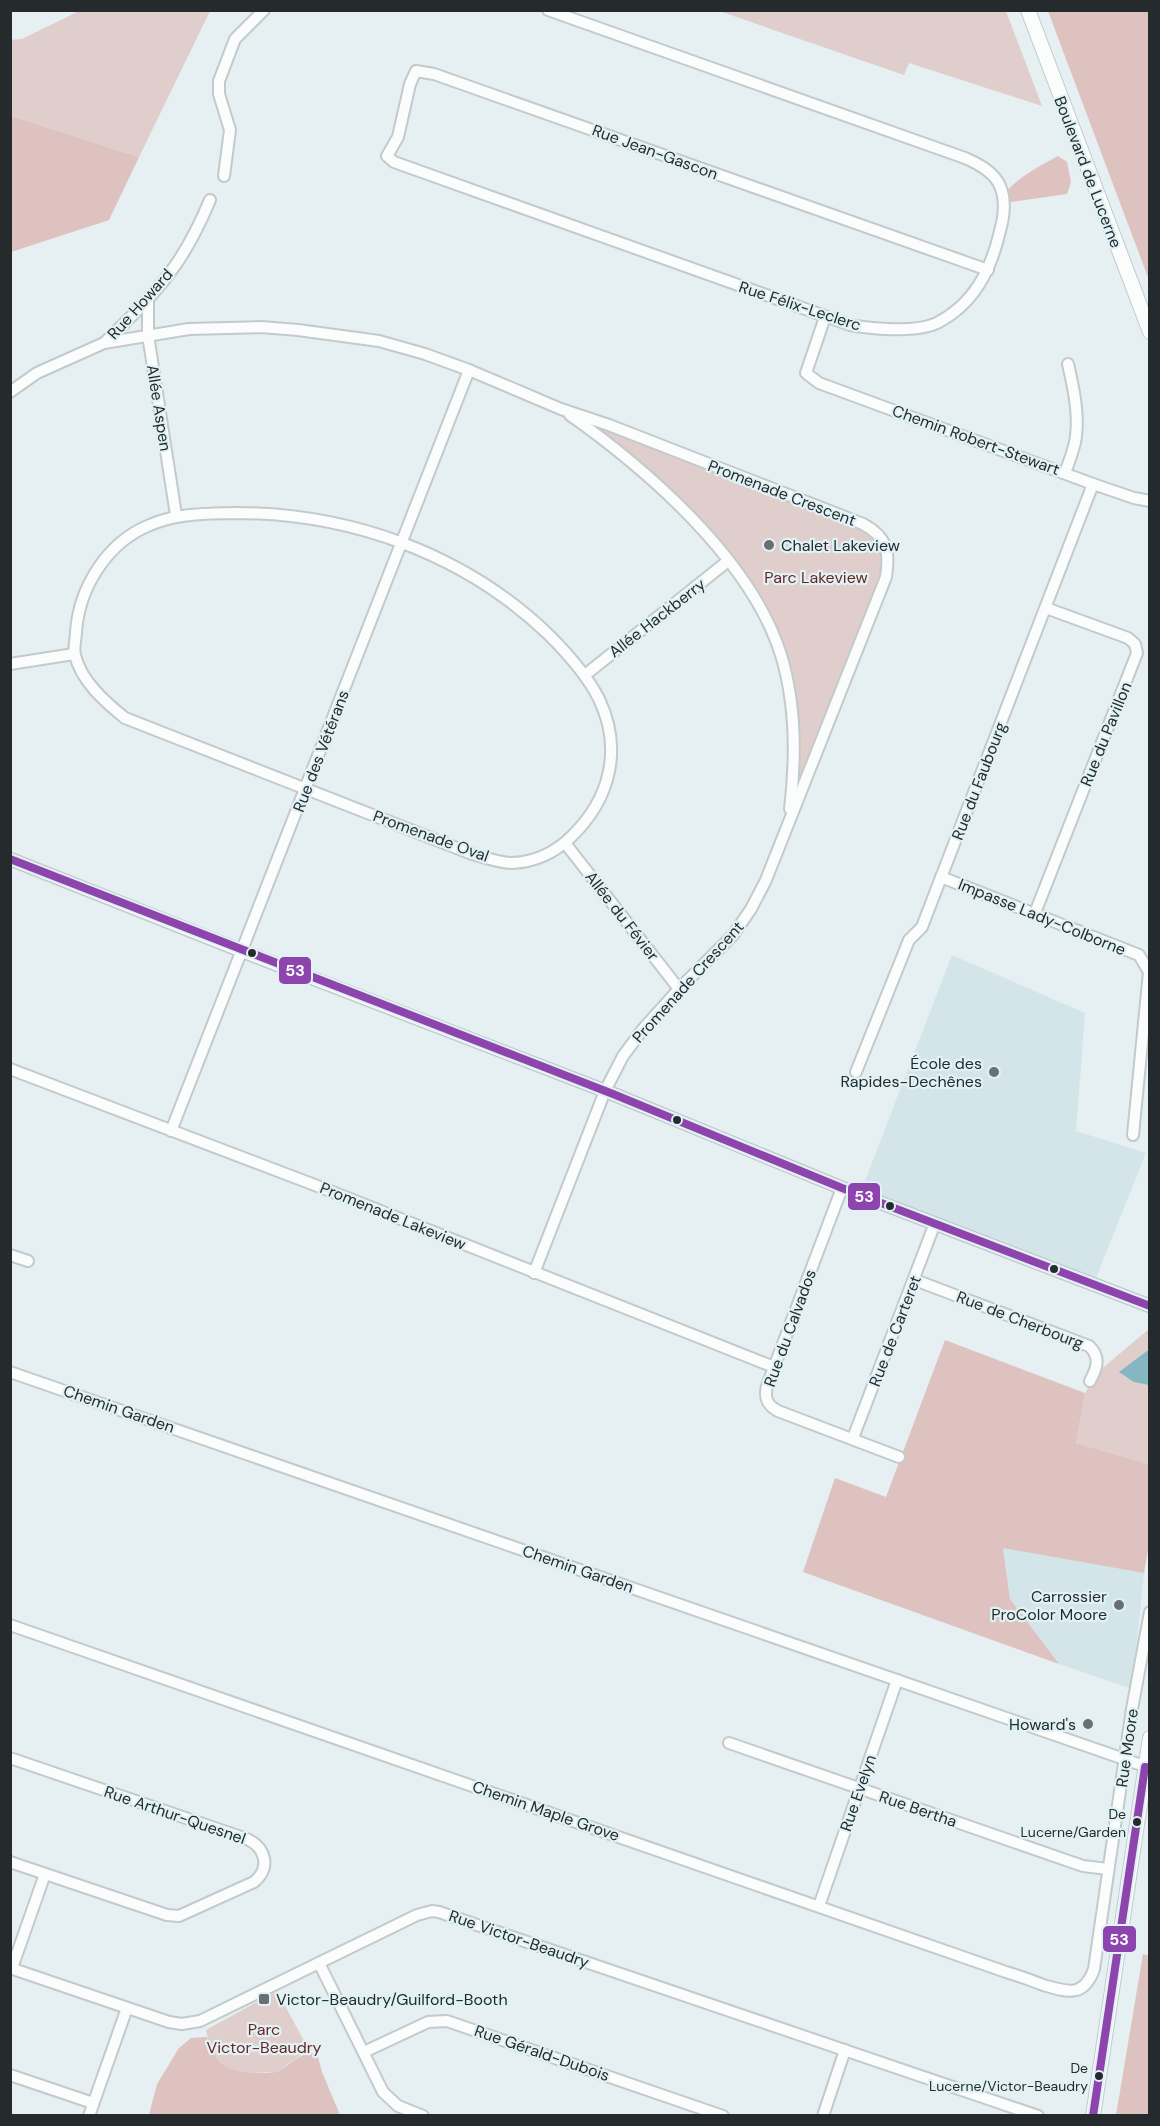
<svg xmlns="http://www.w3.org/2000/svg" width="1160" height="2126" font-family="'DM Sans',sans-serif">
<style>
.built{fill:#d3e5e9}
.green{fill:#e0cecc}
.forest{fill:#dec2bf}
.water{fill:#85b7c2}
.lines{fill:none;stroke-linecap:round;stroke-linejoin:round}
.minor-casing{stroke:#c3cacc;stroke-width:14}
.tertiary-casing{stroke:#c3cacc;stroke-width:15}
.secondary-casing{stroke:#c3cacc;stroke-width:16}
.minor{stroke:#fbfdfd;stroke-width:10}
.tertiary{stroke:#fbfdfd;stroke-width:12}
.secondary{stroke:#fbfdfd;stroke-width:14}
.bus-1-casing{stroke:#e1f2f6;stroke-width:12}
.bus-1{stroke:#8e44ad;stroke-width:8}
.poi-dot{fill:#697071;stroke:#e1f2f6;stroke-width:2}
.bus-dot{fill:#252b2c;stroke:#e1f2f6;stroke-width:2}
.labels{text-anchor:middle;dominant-baseline:central;stroke-width:4.5;stroke-linejoin:round;paint-order:stroke}
.bus-label{font-size:14px;fill:#252b2c;stroke:#e1f2f6;text-anchor:end}
.street-label{font-size:16px;fill:#252b2c;stroke:#e1f2f6}
.poi-label{font-size:16px;fill:#252b2c;stroke:#e1f2f6;text-anchor:end}
.park-label{font-size:16px;fill:#6b2521;stroke:#e1f2f6}
.line-badge{stroke:#e1f2f6;stroke-width:2}
.badge-label{font-size:16px;text-anchor:middle;font-weight:bold;fill:#fff}
</style>
<rect width="100%" height="100%" fill="#e6eff1"/>
<g class="built">
<path d="M952 955 1085 1013 1076 1131 1146 1153 1093 1285 860 1194Z"/>
<path d="M1003 1547 1144 1573 1132 1689 1059 1664 1010 1599Z"/>
</g>
<g class="green">
<path d="M79 11H210L139 157 11 116 10 40 22 39Z"/>
<path d="M719 11H1006L1042 106 909 63 904 75Z"/>
<path d="M561 409 874 530 888 563 789 825 793 755 781 656 746 586 673 500Z"/>
<path d="M1149 1329V1464L1076 1443 1085 1393 1099 1371Z"/>
<path d="M277 1991 309 2050 276 2072 244 2073 228 2069 211 2053 206 2030Z"/>
</g>
<g class="forest">
<path d="M1048 11H1149V280Z"/>
<path d="M11 116 139 157 109 220 11 252Z"/>
<path d="M1058 156 1067 162 1071 182 1067 194 1004 203 1003 196C1016 178 1038 167 1058 156Z"/>
<path d="M945 1340 1085 1393 1076 1443 1149 1464V1544L1144 1573 1003 1548 1010 1599 1059 1664 803 1572 835 1478 886 1497Z"/>
<path d="M1143 1954 1150 1956 1149 2115H1116Z"/>
<path d="M207 2037C214 2066 231 2073 259 2073 265 2073 273 2073 278 2071 290 2065 298 2055 311 2053L318 2057 322 2072 340 2115H149L157 2084 179 2048 191 2038Z"/>
</g>
<path class="water" d="M1147 1351H1149V1385L1134 1382 1119 1372Z"/>
<g class="lines">
<defs>
<g id="minor">
<path d="M548 10 965 158C979 164 994 172 1000 186 1006 200 1004 217 1000 231 991 270 974 304 937 323 916 333 873 329 850 325L394 162 387 156 398 137 410 84 416 71 434 74 988 270"/>
<path d="M224 176 230 130 219 94V81L235 39 264 10"/>
<path d="M148 299V335L176 515"/>
<path d="M825 317 806 373 819 383 1093 484 1134 498 1150 501"/>
<path d="M104 343C127 321 150 299 169 274 186 252 199 226 210 200"/>
<path d="M10 392 37 373 104 343 189 329 261 327 298 330 379 341 425 354 469 370 561 409 609 425 863 524C887 537 890 551 886 577L766 880 751 909 733 935 679 989 643 1029 623 1056 605 1091 534 1273"/>
<path d="M570 415C649 471 752 561 781 655 796 704 796 759 790 809"/>
<path d="M1065 473C1069 461 1075 448 1076 436 1079 412 1073 386 1068 364"/>
<path d="M235 513C351 513 465 554 549 635 568 654 587 675 599 699 623 749 610 799 572 836 556 852 535 862 512 863 499 863 484 857 472 854L125 718C105 702 81 681 75 655 73 648 76 639 76 632 79 588 107 542 150 525 177 513 206 514 235 513Z"/>
<path d="M10 664 74 654"/>
<path d="M585 675 728 561"/>
<path d="M565 843 679 989"/>
<path d="M941 877 1139 955 1149 972 1133 1135"/>
<path d="M1035 913 1137 653 1135 644 1128 638 1046 608"/>
<path d="M10 1069 320 1187 774 1367"/>
<path d="M856 1072 909 940 922 927 925 919 1093 484"/>
<path d="M171 1131 469 370"/>
<path d="M842 1188 767 1386C764 1398 767 1405 778 1411L899 1457"/>
<path d="M10 1255 28 1261"/>
<path d="M915 1280 1089 1346C1101 1357 1097 1368 1090 1381"/>
<path d="M10 1372 1150 1768"/>
<path d="M853 1438 935 1223"/>
<path d="M10 1625 1006 1972C1019 1976 1031 1980 1043 1985 1067 1992 1084 1998 1094 1969L1132 1709 1150 1612"/>
<path d="M729 1743 1083 1866 1108 1869"/>
<path d="M10 1758 247 1839C266 1848 271 1868 254 1882L179 1916 167 1915 10 1862"/>
<path d="M819 1906 897 1680"/>
<path d="M319 1963 383 2092 398 2106 423 2116"/>
<path d="M10 1968 169 2022 182 2024 200 2021 417 1915 432 1911 439 1912 1038 2116"/>
<path d="M12 1968 45 1874"/>
<path d="M364 2052 428 2022 447 2021 723 2116"/>
<path d="M10 2075 93 2103"/>
<path d="M89 2116 127 2008"/>
<path d="M823 2116 845 2050"/>
</g>
<path id="tertiary" d="M10 859 242 951 613 1094 842 1188 1150 1306"/>
<g id="secondary">
<path d="M1028 10 1150 332"/>
<path d="M1093 2116 1150 1738"/>
</g>
</defs>
<use href="#minor" class="minor-casing"/>
<use href="#tertiary" class="tertiary-casing"/>
<use href="#secondary" class="secondary-casing"/>
<use href="#minor" class="minor"/>
<use href="#tertiary" class="tertiary"/>
<use href="#secondary" class="secondary"/>
<defs>
<g id="bus-1">
<path d="M10 859 613 1094 842 1188 1150 1306"/>
<path d="M1093 2116 1145 1767 1150 1768"/>
</g>
</defs>
<use href="#bus-1" class="bus-1-casing"/>
<use href="#bus-1" class="bus-1"/>
</g>
<g class="poi-dot">
<circle cx="769" cy="545" r="6"/>
<circle cx="994" cy="1072" r="6"/>
<circle cx="1119" cy="1605" r="6"/>
<circle cx="1088" cy="1724" r="6"/>
<rect x="258" y="1993" width="12" height="12" rx="3"/>
</g>
<g class="bus-dot">
<circle cx="252" cy="953" r="5"/>
<circle cx="677" cy="1120" r="5"/>
<circle cx="890" cy="1206" r="5"/>
<circle cx="1054" cy="1269" r="5"/>
<circle cx="1137" cy="1822" r="5"/>
<circle cx="1099" cy="2076" r="5"/>
</g>
<g class="labels">
<g class="bus-label">
<text x="1126" y="1814">De<tspan x="1126" dy="18">Lucerne/Garden</tspan></text>
<text x="1088" y="2068">De<tspan x="1088" dy="18">Lucerne/Victor-Beaudry</tspan></text>
</g>
<g class="street-label">
<text transform="translate(655 152) rotate(20)">Rue Jean-Gascon</text>
<text transform="translate(1088 172) rotate(69)">Boulevard de Lucerne</text>
<text transform="translate(140 304) rotate(-48)">Rue Howard</text>
<text transform="translate(800 306) rotate(18)">Rue Félix-Leclerc</text>
<text transform="translate(159 408) rotate(81)">Allée Aspen</text>
<text transform="translate(976 440) rotate(20)">Chemin Robert-Stewart</text>
<text transform="translate(782 493) rotate(21)">Promenade Crescent</text>
<text transform="translate(657 618) rotate(-38)">Allée Hackberry</text>
<text transform="translate(1106 734) rotate(-68)">Rue du Pavillon</text>
<text transform="translate(321 751) rotate(-69)">Rue des Vétérans</text>
<text transform="translate(979 781) rotate(-69)">Rue du Faubourg</text>
<text transform="translate(431 836) rotate(20)">Promenade Oval</text>
<text transform="translate(622 916) rotate(52)">Allée du Févier</text>
<text transform="translate(1042 917) rotate(22)">Impasse Lady-Colborne</text>
<text transform="translate(688 982) rotate(-48)">Promenade Crescent</text>
<text transform="translate(393 1216) rotate(22)">Promenade Lakeview</text>
<text transform="translate(1020 1320) rotate(21)">Rue de Cherbourg</text>
<text transform="translate(790 1328) rotate(-70)">Rue du Calvados</text>
<text transform="translate(895 1331) rotate(-69)">Rue de Carteret</text>
<text transform="translate(119 1409) rotate(19)">Chemin Garden</text>
<text transform="translate(578 1569) rotate(19)">Chemin Garden</text>
<text transform="translate(1127 1748) rotate(-82)">Rue Moore</text>
<text transform="translate(858 1793) rotate(-71)">Rue Evelyn</text>
<text transform="translate(918 1809) rotate(19)">Rue Bertha</text>
<text transform="translate(546 1811) rotate(19)">Chemin Maple Grove</text>
<text transform="translate(175 1815) rotate(19)">Rue Arthur-Quesnel</text>
<text transform="translate(519 1939) rotate(19)">Rue Victor-Beaudry</text>
<text transform="translate(542 2053) rotate(19)">Rue Gérald-Dubois</text>
</g>
<g class="poi-label">
<text x="781" y="545" text-anchor="start">Chalet Lakeview</text>
<text x="982" y="1063">École des<tspan x="982" dy="18">Rapides-Dechênes</tspan></text>
<text x="1107" y="1596">Carrossier<tspan x="1107" dy="18">ProColor Moore</tspan></text>
<text x="1076" y="1724">Howard's</text>
<text x="276" y="1999" text-anchor="start">Victor-Beaudry/Guilford-Booth</text>
</g>
<g class="park-label">
<text x="816" y="577">Parc Lakeview</text>
<text x="264" y="2029">Parc<tspan x="264" dy="18">Victor-Beaudry</tspan></text>
</g>
</g>
<g class="line-badge">
<rect x="278" y="956" width="34" height="29" rx="6" fill="#8e44ad"/>
<rect x="847" y="1182" width="34" height="29" rx="6" fill="#8e44ad"/>
<rect x="1102" y="1925" width="35" height="28" rx="6" fill="#8e44ad"/>
</g>
<g class="badge-label">
<text x="295" y="976">53</text>
<text x="864" y="1202">53</text>
<text x="1119" y="1945">53</text>
</g>
<rect width="1160" height="2126" fill="none" stroke="#252b2c" stroke-width="24"/>
</svg>
